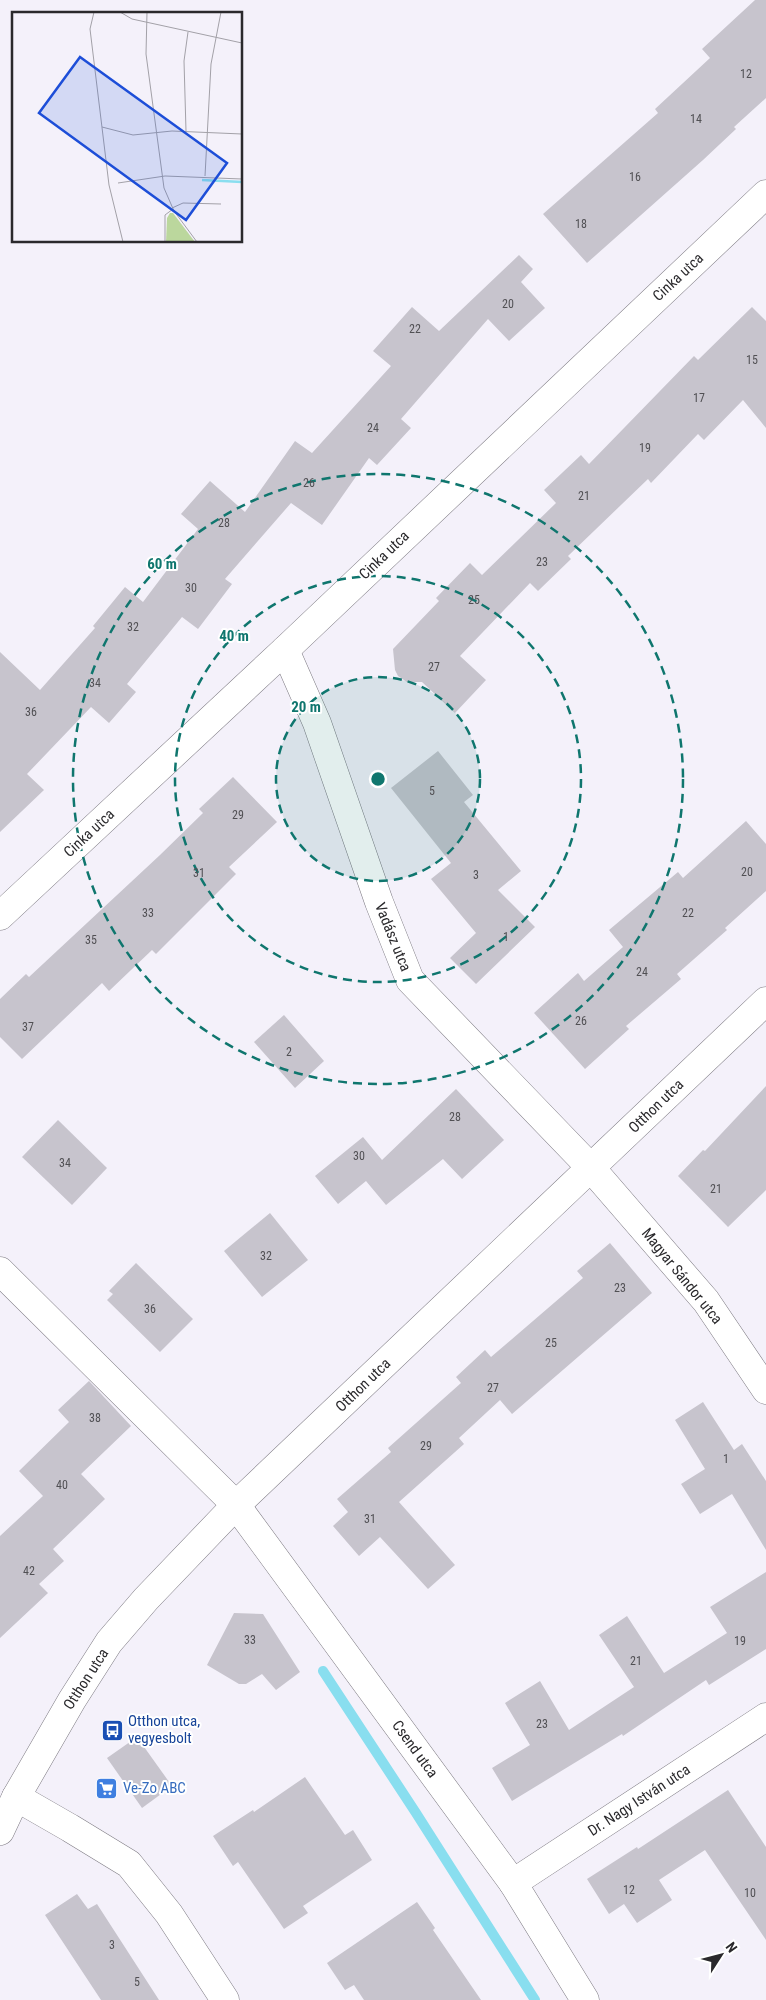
<svg xmlns="http://www.w3.org/2000/svg" width="766" height="2000" font-family="'Roboto Condensed',sans-serif">
<style>
.lines{fill:none;stroke-linecap:round;stroke-linejoin:round}
.stream{stroke:#89deef;stroke-width:10}
.building{fill:#c7c4cd}
.street-casing{stroke:#7d7a82;stroke-width:29}
.street{stroke:#fff;stroke-width:28}
.ring{fill:none;stroke:#0f766e;stroke-width:2.5;stroke-dasharray:9 6}
.labels{text-anchor:middle;dominant-baseline:central;stroke-width:4;stroke-linejoin:round;paint-order:stroke}
.number-label{font-size:12px;fill:#515054}
.street-label{font-size:15px;fill:#2a292c;stroke:#fff}
.transit-label{font-size:15px;fill:#164399;stroke:#fff;text-anchor:start}
.shop-label{font-size:15px;fill:#366cbe;stroke:#fff;text-anchor:start}
.inset-river{fill:none;stroke:#89deef;stroke-width:2.5}
.inset-road{fill:none;stroke:#a3a1a8;stroke-width:1}
.view{fill:#1d4ed8;fill-opacity:0.15;stroke:#1d4ed8;stroke-width:2.5}
.inset-edge{fill:none;stroke:#2a292c;stroke-width:2.5}
.centre{fill:#0f766e;stroke:#fff;stroke-width:2.5}
.ring-label{font-size:15px;text-anchor:middle;font-weight:bold;fill:#0f766e;stroke:#fff;stroke-width:4;stroke-linejoin:round;paint-order:stroke}
</style>
<rect width="100%" height="100%" fill="#f4f1fa"/>
<g class="lines">
<path class="stream" d="M323 1671 416 1813 535 2000"/>
</g>
<g class="building">
<path d="M755 0H766V98L734 127 736 129 703 160 587 263 543 214 658 113 655 109 710 58 702 49Z"/>
<path d="M519 255 533 269 521 282 545 308 509 341 488 319 401 419 411 428 377 465 369 458 322 525 291 503 225 579 232 584 198 629 182 617 127 684 136 692 109 723 91 707 27 774 44 790 0 832V652L40 690 95 628 93 626 125 587 143 602 198 529 181 514 210 481 245 512 295 441 312 453 391 366 373 351 412 307 439 331Z"/>
<path d="M752 307 766 321V428L743 400 704 440 698 434 651 483 648 479 568 556 571 559 538 591 530 583 460 656 486 680 455 713 422 682H407L398 676 395 670 393 649 439 601 436 598 470 563 482 575 556 503 544 490 581 455 589 464 694 356 698 360Z"/>
<path d="M438 751 473 795 464 802 521 871 498 890 535 927 476 984 450 958 476 933 431 879 451 863 391 788Z"/>
<path d="M233 777 277 822 229 867 236 874 156 954 152 950 109 991 102 983 22 1059 0 1037V999L26 974 29 977 160 855 203 813 199 809Z"/>
<path d="M746 821 766 844V891L725 928 727 930 677 974 681 979 626 1026 629 1029 585 1069 534 1013 578 973 584 981 623 947 609 930 678 872 683 878Z"/>
<path d="M284 1015 324 1061 295 1088 254 1042Z"/>
<path d="M766 1086V1190L728 1227 678 1176 703 1150 705 1151Z"/>
<path d="M456 1089 504 1140 462 1179 443 1159 386 1205 366 1181 338 1204 315 1176 363 1137 382 1160Z"/>
<path d="M58 1120 107 1168 72 1205 22 1157Z"/>
<path d="M270 1213 308 1260 262 1297 224 1251Z"/>
<path d="M610 1243 652 1293 512 1414 500 1400 459 1438 464 1444 399 1502 455 1565 428 1589 380 1537 359 1556 333 1526 348 1512 337 1499 391 1452 388 1448 461 1383 456 1377 485 1350 491 1357 583 1278 577 1271Z"/>
<path d="M136 1263 193 1319 160 1352 107 1300 113 1294 109 1291Z"/>
<path d="M89 1381 131 1426 81 1474 105 1499 53 1549 64 1561 39 1584 48 1593 0 1638V1536L43 1496 19 1471 69 1422 58 1410Z"/>
<path d="M703 1402 734 1450 742 1444 766 1481V1550L732 1494 700 1514 681 1484 705 1469 675 1420Z"/>
<path d="M766 1572V1649L709 1685 706 1680 623 1736 622 1734 512 1801 492 1768 530 1745 505 1703 540 1681 569 1730 634 1687 599 1635 627 1616 664 1673 727 1633 710 1607Z"/>
<path d="M234 1613 263 1614 300 1672 276 1690 262 1674 246 1684H239L207 1665Z"/>
<path d="M137 1737 172 1786 142 1808 107 1758Z"/>
<path d="M305 1777 345 1835 353 1830 372 1860 303 1906 308 1913 284 1929 238 1862 233 1866 213 1836 253 1810 254 1812Z"/>
<path d="M728 1790 766 1847V1940L705 1850 659 1880 672 1900 637 1923 624 1904 609 1914 587 1879 637 1847 638 1849Z"/>
<path d="M77 1894 88 1909 97 1904 159 2000H101L45 1915Z"/>
<path d="M417 1902 435 1928 433 1930 481 2000H364L354 1985 345 1990 327 1963Z"/>
</g>
<g class="lines">
<defs>
<g id="street">
<path d="M285 650 317 723 379 902 410 980 591 1168 706 1301 766 1390"/>
<path d="M0 916 285 650 766 194"/>
<path d="M0 1271 236 1505 513 1883 585 2000"/>
<path d="M16 1797 70 1828 129 1864 169 1914 225 2000"/>
<path d="M0 1831 16 1797 72 1700 109 1642 146 1599 236 1505 766 1001"/>
<path d="M513 1883 766 1717"/>
</g>
</defs>
<use href="#street" class="street-casing"/>
<use href="#street" class="street"/>
</g>
<circle cx="378" cy="779" r="102" fill="#0f766e" fill-opacity=".12"/>
<g class="ring">
<circle cx="378" cy="779" r="102"/>
<circle cx="378" cy="779" r="203"/>
<circle cx="378" cy="779" r="305"/>
</g>
<defs>
<symbol id="bus-square" viewBox="-11 -11 22 22"><rect x="-9" y="-9" width="18" height="18" rx="4" fill="#1a4fb4" stroke="#fff"/><path d="M-5-6H5V4H4V6H2V4H-2V6H-4V4H-5ZM-3.5-4V0h7V-4ZM-3.5 1.2v1.5H-2V1.2ZM2 1.2v1.5H3.5V1.2Z" fill="#fff"/></symbol>
<symbol id="supermarket-square" viewBox="-11 -11 22 22"><rect x="-9" y="-9" width="18" height="18" rx="4" fill="#3f7fe0" stroke="#fff"/><path d="M-6-5.5h2.5l.6 2H6L4.5 2H-2.5L-4.4-4H-6ZM-1.5 3.2a1.3 1.3 0 1 0 .1 0ZM3 3.2a1.3 1.3 0 1 0 .1 0Z" fill="#fff"/></symbol>
</defs>
<g fill-rule="evenodd">
<use href="#bus-square" x="100" y="1718" width="25" height="25"/>
<use href="#supermarket-square" x="94" y="1776" width="25" height="25"/>
</g>
<g class="labels">
<g class="number-label">
<text x="746" y="74">12</text>
<text x="696" y="119">14</text>
<text x="635" y="177">16</text>
<text x="581" y="224">18</text>
<text x="508" y="304">20</text>
<text x="415" y="329">22</text>
<text x="752" y="360">15</text>
<text x="699" y="398">17</text>
<text x="373" y="428">24</text>
<text x="645" y="448">19</text>
<text x="309" y="483">26</text>
<text x="584" y="496">21</text>
<text x="224" y="523">28</text>
<text x="542" y="562">23</text>
<text x="191" y="588">30</text>
<text x="474" y="600">25</text>
<text x="133" y="627">32</text>
<text x="434" y="667">27</text>
<text x="95" y="683">34</text>
<text x="31" y="712">36</text>
<text x="432" y="791">5</text>
<text x="238" y="815">29</text>
<text x="747" y="872">20</text>
<text x="199" y="873">31</text>
<text x="476" y="875">3</text>
<text x="148" y="913">33</text>
<text x="688" y="913">22</text>
<text x="506" y="937">1</text>
<text x="91" y="940">35</text>
<text x="642" y="972">24</text>
<text x="581" y="1021">26</text>
<text x="28" y="1027">37</text>
<text x="289" y="1052">2</text>
<text x="455" y="1117">28</text>
<text x="359" y="1156">30</text>
<text x="65" y="1163">34</text>
<text x="716" y="1189">21</text>
<text x="266" y="1256">32</text>
<text x="620" y="1288">23</text>
<text x="150" y="1309">36</text>
<text x="551" y="1343">25</text>
<text x="493" y="1388">27</text>
<text x="95" y="1418">38</text>
<text x="426" y="1446">29</text>
<text x="726" y="1459">1</text>
<text x="62" y="1485">40</text>
<text x="370" y="1519">31</text>
<text x="29" y="1571">42</text>
<text x="250" y="1640">33</text>
<text x="740" y="1641">19</text>
<text x="636" y="1661">21</text>
<text x="542" y="1724">23</text>
<text x="629" y="1890">12</text>
<text x="750" y="1893">10</text>
<text x="112" y="1945">3</text>
<text x="137" y="1982">5</text>
</g>
<g class="street-label">
<text transform="translate(678 277) rotate(-43)">Cinka utca</text>
<text transform="translate(384 555) rotate(-44)">Cinka utca</text>
<text transform="translate(89 833) rotate(-43)">Cinka utca</text>
<text transform="translate(393 937) rotate(68)">Vadász utca</text>
<text transform="translate(656 1106) rotate(-44)">Otthon utca</text>
<text transform="translate(682 1276) rotate(51)">Magyar Sándor utca</text>
<text transform="translate(363 1385) rotate(-44)">Otthon utca</text>
<text transform="translate(86 1679) rotate(-57)">Otthon utca</text>
<text transform="translate(415 1749) rotate(54)">Csend utca</text>
<text transform="translate(639 1800) rotate(-33)">Dr. Nagy István utca</text>
</g>
<g class="transit-label">
<text x="128" y="1721">Otthon utca,<tspan x="128" dy="17">vegyesbolt</tspan></text>
</g>
<g class="shop-label">
<text x="123" y="1788">Ve-Zo ABC</text>
</g>
</g>
<g transform="translate(12 12)">
<rect width="230" height="230" fill="#f4f1fa"/>
<path d="M158 201H161L183 230H154L155 206Z" fill="#bbd79d"/>
<path class="inset-river" d="M190 168 230 170"/>
<path class="inset-road" d="M82 0 78 17 97 173 111 230M108 0 120 7 230 31M135 0 134 42 152 176 162 199 185 230M90 115 121 123 160 119 230 122M174 119 172 49 176 20M193 164 199 52 209 0M106 171 153 164 230 167M160 196 171 191 209 192M153 230V203L161 197"/>
<path class="view" d="M68 45 215 151 174 208 27 101Z"/>
<rect width="230" height="230" class="inset-edge"/>
</g>
<circle cx="378" cy="779" r="8" class="centre"/>
<g class="ring-label">
<text x="162" y="569">60 m</text>
<text x="234" y="641">40 m</text>
<text x="306" y="712">20 m</text>
</g>
<g transform="translate(721 1955) rotate(54)" stroke="#ffffff" stroke-width="4" paint-order="stroke">
<path d="M0-4L9 19L0 12L-9 19Z" fill="#2a292c"/>
<text y="-8" font-size="14" font-weight="bold" text-anchor="middle" fill="#2a292c">N</text>
</g>
</svg>
